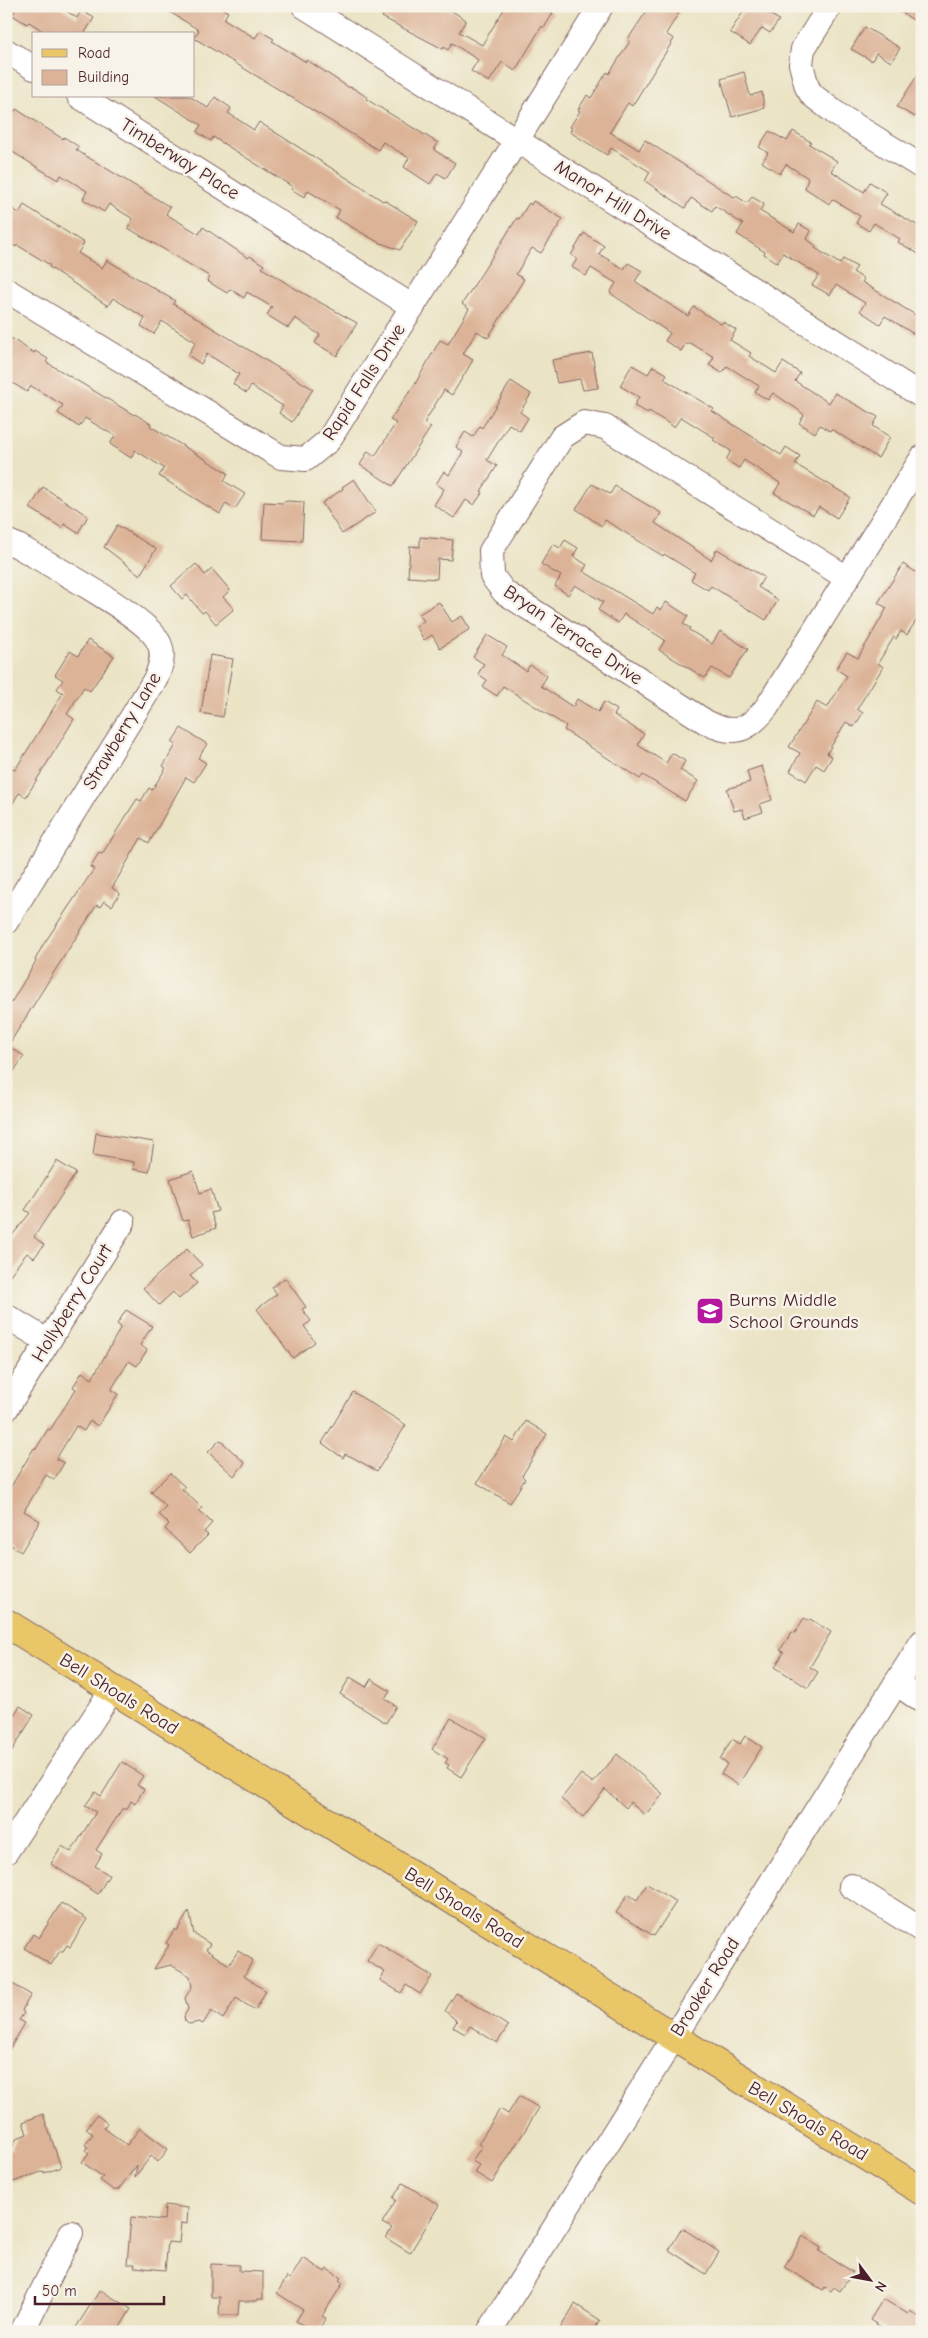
<svg xmlns="http://www.w3.org/2000/svg" width="928" height="2338" font-family="'Comic Neue',sans-serif">
<style>
.building{fill:#dcb397}
.lines{fill:none;stroke-linecap:round;stroke-linejoin:round}
.minor-casing{stroke:#826461;stroke-width:26}
.major-casing{stroke:#826461;stroke-width:30}
.minor{stroke:#fff;stroke-width:24}
.major{stroke:#e9c769;stroke-width:28}
.labels{text-anchor:middle;dominant-baseline:central;stroke-width:5;stroke-linejoin:round;paint-order:stroke}
.street-label{font-size:19px;fill:#4a1f2b;stroke:#f7f3e8}
.poi-label{font-size:19px;fill:#4a1f2b;stroke:#f7f3e8;text-anchor:start}
</style>
<rect width="100%" height="100%" fill="#f7f3e8"/>
<filter id="ink" filterUnits="userSpaceOnUse"><feTurbulence type="fractalNoise" baseFrequency=".02" numOctaves="2"/><feDisplacementMap in="SourceGraphic" scale="10" xChannelSelector="R" yChannelSelector="G"/><feConvolveMatrix kernelMatrix="1 2 1 2 8 2 1 2 1" color-interpolation-filters="sRGB"/></filter>
<filter id="wash" filterUnits="userSpaceOnUse"><feTurbulence type="fractalNoise" baseFrequency=".0096" numOctaves="4" result="noise"/><feDisplacementMap in="SourceGraphic" scale="20" xChannelSelector="R" yChannelSelector="G"/><feGaussianBlur stdDeviation="1.12" result="paint"/><feColorMatrix in="noise" values="0 0 0 0 0 0 0 0 0 0 0 0 0 0 0 0 0 1.4 0 .05"/><feComposite in="paint" operator="in"/></filter>
<g filter="url(#wash)">
<rect width="100%" height="100%" fill="#eae3c4"/>
<g id="blocks">
<g class="building">
<path d="M18 6H59L77 18 81 10 94 18 84 34H48L29 22 27 24 12 15Z"/>
<path d="M160 6H218L228 12 224 19 255 38 260 31 274 39 272 41 306 62 307 60 348 87 353 88 367 97 366 99 438 143 434 150 455 163 446 178 437 173 430 184 404 167 409 158 383 142 378 150 194 38 199 30Z"/>
<path d="M388 6H444L466 20 459 32 482 45 506 6H542L553 13 544 28 542 26 515 71 502 62 489 82 471 71 478 60 452 43 448 50 444 47 443 49 382 17Z"/>
<path d="M650 6H683L666 34 674 39 632 106 628 103 610 132 639 150 645 140 735 198 736 196 747 203 752 197 764 204 760 211 794 232 799 224 811 231 807 239 816 246 815 248 840 264 843 259 857 267 853 272 864 279 862 282 922 319V339L885 316 880 324 860 311 865 303 836 285 830 295 812 285 819 275 783 253 777 263 764 254 765 252 737 234 743 224 715 206 712 211 691 198 685 208 645 181 650 172 611 148 607 155 570 132 572 128 570 127 580 111 578 110 587 95 591 98 607 72 609 74 630 41 628 39Z"/>
<path d="M747 6H757L779 20 770 33 762 28 750 45 730 32Z"/>
<path d="M892 6H922V26Z"/>
<path d="M865 27 900 48 891 62 876 53 872 61 851 49Z"/>
<path d="M922 68V106L915 117 897 107Z"/>
<path d="M744 72 750 96 762 92 764 108 732 117 721 79Z"/>
<path d="M155 96H189L208 108 215 97 231 108 228 113 254 130 259 122 383 201 384 200 418 221 400 250 378 242 336 218 340 210 308 191 304 197 291 189 293 187 213 137 211 141 197 132 201 125Z"/>
<path d="M6 107 14 112 16 109 63 139 64 137 79 147 76 150 170 207 166 214 199 234 203 227 248 258 250 256 264 265 262 268 296 289 357 323 337 356 315 343 320 335 295 318 288 328 267 315 272 307 247 292 244 298 230 289 227 293 207 281 209 276 128 228 133 219 109 204 104 212 83 199 87 191 61 175 58 180 6 148Z"/>
<path d="M769 131 787 141 793 131 811 142 809 144 837 161 831 171 864 192 870 182 887 193 880 204 922 228V256L898 242 900 239 874 223 869 231 856 223 860 216 832 199 829 204 805 188 808 178 786 164 780 174 762 162 768 153 759 147Z"/>
<path d="M533 201 563 219 541 253 532 248 516 274 524 279 488 338 477 331 463 354 473 360 452 395 444 390 424 423 431 427 393 486 360 465 368 451 375 456 396 423 390 420 415 384 440 340 448 344 469 309 462 304 517 218 519 219 529 203 531 205Z"/>
<path d="M6 205 19 213 24 205 84 243 78 253 102 268 107 260 175 301 173 304 313 389 292 422 279 413 283 406 251 386 246 393 233 384 239 374 207 354 201 364 188 355 196 342 162 321 154 334 141 326 145 318 113 298 108 306 49 267 50 265 17 245 16 247 6 241Z"/>
<path d="M584 233 604 246 599 254 624 269 628 263 642 271 635 281 655 295 688 316 694 307 721 324 723 322 736 330 730 340 751 353 749 356 776 373 783 362 800 373 795 381 829 403 835 393 878 417 873 426 890 437 878 458 831 429 830 431 820 425 815 433 799 423 804 415 797 409 773 393 768 400 755 392 759 386 727 366 722 373 709 365 714 357 690 343H686L681 351 665 341 670 333 610 293 616 283 591 268 586 276 572 267 577 259 571 255Z"/>
<path d="M6 335 34 353 35 351 48 359 46 362 134 415 135 414 151 424 150 426 228 473 224 481 245 494 235 509 226 503 220 514 159 476 164 468 135 450 131 458 110 444 115 436 85 418 79 427 58 413 63 405 31 386 27 392 6 379Z"/>
<path d="M592 353 598 388 583 390 580 379 557 383 552 360Z"/>
<path d="M632 365 648 374 653 366 667 374 664 379 714 409 712 411 781 455 786 447 800 456 795 464 850 497 837 518 819 507 813 515 774 493 780 483 744 460 739 468 726 460 731 451 713 440 715 438 681 417 674 427 649 411 648 413 634 406 639 397 620 386Z"/>
<path d="M511 381 531 394 520 412 528 418 520 431 509 424 487 460 497 466 481 491 483 492 474 505 466 500 454 518 434 505 444 489 436 484 444 471 449 475 463 452 456 447 465 432 473 437 480 426 482 428Z"/>
<path d="M354 479 376 512 342 534 322 503 343 489 342 487Z"/>
<path d="M592 484 610 494 615 486 661 513 655 523 711 560 717 549 764 577 758 587 778 600 766 620 711 586 708 590 691 580 695 573 664 554 663 556 605 520 602 526 576 509Z"/>
<path d="M43 487 88 516 78 533 64 524 62 528 30 508Z"/>
<path d="M287 501 304 502 302 541 262 539 264 502 282 503Z"/>
<path d="M117 525 156 549 140 575 104 547Z"/>
<path d="M420 537 453 540 451 560 438 559 437 579 408 577 410 546 420 547Z"/>
<path d="M565 540 578 548 573 556 587 565 583 571 653 614 657 607 661 610 666 602 688 616 683 624 690 628 689 630 712 644 720 631 748 649 729 678 712 668 705 678 659 650 665 640 624 614 618 623 598 610 603 602 575 585 568 595 555 586 561 576 541 564 553 544 560 548Z"/>
<path d="M196 564 205 575 212 569 230 590 223 597 234 609 216 624 205 611 202 613 187 595 182 599 171 586Z"/>
<path d="M903 564 922 576V611L907 635 901 631 896 639 894 637 878 663 883 667 857 709 863 713 854 727 846 722 827 753 832 757 824 770 816 765 806 781 790 771 800 753 789 747 817 702 827 708 847 676 836 669 847 652 858 658 887 608 878 603Z"/>
<path d="M439 602 452 622 462 616 470 629 440 648 432 635 424 640 416 626 424 621 419 614Z"/>
<path d="M487 635 507 647 502 655 526 671 530 665 547 676 541 686 573 707 577 699 598 712 604 702 617 710 614 715 644 734 638 745 666 763 672 753 685 761 680 770 698 781 685 801 643 775 640 779 612 761 564 730 566 726 503 686 497 696 483 687 487 680 478 674 484 664 473 657Z"/>
<path d="M88 640 114 656 90 691 84 687 67 714 74 719 62 739 26 797 19 793 6 814V765L15 770 63 693 57 689 63 680 55 675 70 651 78 656Z"/>
<path d="M210 655 233 659 223 717 201 713Z"/>
<path d="M181 728 207 744 198 758 206 763 194 782 186 777 149 843 141 838 112 888 120 893 112 906 104 901 100 907 97 905 54 972 8 1046 24 1056 6 1083V999L11 1003 36 961 35 960 43 945 94 869 90 867 99 853 102 854 137 799 141 801 149 788 152 790 166 768 163 766 176 745 172 742Z"/>
<path d="M762 766 772 800 760 804 763 812 745 818 742 809 734 811 727 789 750 782 747 771Z"/>
<path d="M96 1133 154 1142 149 1172 133 1169 134 1162 93 1155Z"/>
<path d="M57 1161 76 1173 34 1237 44 1245 34 1258 27 1253 6 1280V1243L30 1213 25 1210Z"/>
<path d="M193 1171 200 1193 211 1189 218 1211 211 1213 216 1228 193 1236 188 1220 183 1221 170 1179Z"/>
<path d="M187 1249 202 1265 190 1276 197 1283 179 1299 173 1292 159 1305 143 1288Z"/>
<path d="M285 1278 306 1307 302 1309 311 1321 304 1326 315 1342 293 1358 257 1309 277 1294 272 1287Z"/>
<path d="M126 1310 152 1326 140 1345 147 1350 137 1366 129 1361 111 1390 118 1394 98 1426 90 1421 84 1431 76 1426 56 1459 64 1463 54 1480 46 1475 24 1511 40 1521 21 1552 6 1542V1495L34 1448 36 1449 48 1429 50 1430 76 1389 73 1387 82 1372 92 1379 121 1327 117 1324Z"/>
<path d="M353 1392 406 1425 377 1471 352 1457 345 1454 343 1458 322 1443Z"/>
<path d="M526 1421 547 1434 522 1476 525 1479 510 1503 477 1483 506 1437 514 1442Z"/>
<path d="M220 1440 245 1463 234 1476 208 1452Z"/>
<path d="M170 1473 185 1487 182 1489 202 1508 199 1510 212 1523 204 1532 208 1535 190 1553 165 1529 169 1524 159 1514 166 1506 151 1492Z"/>
<path d="M804 1618 809 1621 810 1619 831 1632 810 1667 818 1672 808 1688 775 1667 784 1652 780 1650 792 1632 795 1633Z"/>
<path d="M350 1677 366 1687 371 1679 390 1691 385 1699 396 1706 386 1723 340 1694Z"/>
<path d="M20 1706 34 1715 6 1760V1727Z"/>
<path d="M451 1718 486 1738 461 1777 447 1768 449 1765 445 1763 448 1759 432 1749Z"/>
<path d="M745 1736 762 1747 738 1785 721 1774 727 1764 720 1759 732 1739 740 1744Z"/>
<path d="M617 1754 663 1794 645 1815 630 1802 626 1808 605 1789 583 1817 561 1799 581 1774 593 1783Z"/>
<path d="M122 1762 143 1776 137 1785 144 1789 135 1804 131 1801 127 1809H122L96 1850 102 1854 95 1866 109 1875 98 1894 51 1864 62 1846 71 1852 96 1812 85 1806 95 1792 101 1796Z"/>
<path d="M647 1884 676 1902 654 1936 616 1913 628 1894 637 1900Z"/>
<path d="M61 1903 87 1919 70 1947 67 1945 63 1951H60L51 1965 24 1948 33 1934 39 1938Z"/>
<path d="M189 1911 194 1934 210 1944 206 1950 229 1965 238 1951 253 1960 244 1976 266 1991 255 2010 236 1998 223 2019 211 2011 203 2024 199 2022 189 2024 185 2021 184 2016 188 2009 185 1998 192 1987 190 1976 171 1965 154 1969 169 1945 166 1943 175 1929 177 1931Z"/>
<path d="M378 1943 432 1976 420 1994 406 1985 401 1993 380 1980 385 1972 367 1961Z"/>
<path d="M6 1980 31 1995 22 2010 24 2013 19 2020 25 2023 6 2055Z"/>
<path d="M456 1993 508 2026 497 2043 470 2026 465 2034 453 2027 457 2021 445 2011Z"/>
<path d="M519 2096 539 2108 492 2183 474 2172 479 2165 472 2161 482 2146 478 2144 500 2109 508 2114Z"/>
<path d="M43 2114 61 2167 44 2173V2171L13 2182 6 2163V2151L11 2149 17 2138 27 2134 23 2122Z"/>
<path d="M97 2115 107 2123 104 2128 127 2145 140 2128 168 2149 158 2162 151 2156 135 2177 137 2165 118 2190H113L100 2180 103 2177 82 2162 89 2153 86 2151 88 2147 85 2145 93 2134 86 2129Z"/>
<path d="M403 2183 439 2205 410 2253 386 2238 392 2228 382 2223 396 2200 393 2198Z"/>
<path d="M165 2205 188 2208 187 2224 181 2223 179 2243 168 2242 165 2270 134 2267 135 2264H127L131 2217 164 2220Z"/>
<path d="M682 2228 719 2252 706 2274 669 2250Z"/>
<path d="M803 2236 821 2248 819 2251 853 2272 840 2291 834 2287 831 2291 825 2287 823 2290 784 2267Z"/>
<path d="M303 2258 325 2272 327 2269 335 2274 341 2278 339 2280 343 2283 322 2316 326 2318 317 2332H313L296 2321 303 2310 277 2293 287 2277 290 2279Z"/>
<path d="M211 2264 239 2265V2271L263 2272V2299H258L257 2301H239L238 2315H219L220 2297H211Z"/>
<path d="M100 2290 131 2309 117 2332H73Z"/>
<path d="M883 2299 908 2314 910 2311 922 2319V2332H889L870 2320Z"/>
<path d="M575 2304 600 2320 593 2332H558Z"/>
</g>
</g>
</g>
<g filter="url(#ink)">
<use href="#blocks" fill-opacity="0" stroke="#826461" stroke-width="1"/>
<g class="lines">
<defs>
<g id="minor">
<path d="M304 6 922 396"/>
<path d="M830 6 803 49 801 64 807 87 812 95 838 115 922 167"/>
<path d="M6 51 34 68"/>
<path d="M79 96 413 307"/>
<path d="M6 290 281 457 306 459 328 441 601 6"/>
<path d="M6 541 18 546C46 563 146 616 158 641 165 653 161 666 156 678L6 922"/>
<path d="M847 578 605 427 584 423 562 437 491 551 492 576 504 592 706 722C734 737 748 731 767 707L922 458"/>
<path d="M6 1316 47 1341"/>
<path d="M6 1409 123 1222"/>
<path d="M896 1683 922 1701"/>
<path d="M6 1852 112 1690"/>
<path d="M851 1886 922 1930"/>
<path d="M22 2332 71 2233"/>
<path d="M489 2332 922 1642"/>
</g>
<path id="major" d="M6 1623 922 2191"/>
</defs>
<use href="#minor" class="minor-casing"/>
<use href="#major" class="major-casing"/>
<use href="#minor" class="minor"/>
<use href="#major" class="major"/>
</g>
</g>
<defs>
<symbol id="school-square" viewBox="-11 -11 22 22"><rect x="-9" y="-9" width="18" height="18" rx="4" fill="#b5179e" stroke="#f7f3e8"/><path d="M0-5L7-2L0 1L-7-2ZM-4 1L0 2.5L4 1V4Q0 6-4 4Z" fill="#fff"/></symbol>
</defs>
<g fill-rule="evenodd">
<use href="#school-square" x="694" y="1295" width="32" height="32"/>
</g>
<g class="labels">
<g class="street-label">
<text transform="translate(180 159) rotate(32)">Timberway Place</text>
<text transform="translate(613 200) rotate(32)">Manor Hill Drive</text>
<text transform="translate(364 382) rotate(-57)">Rapid Falls Drive</text>
<text transform="translate(573 635) rotate(34)">Bryan Terrace Drive</text>
<text transform="translate(122 731) rotate(-59)">Strawberry Lane</text>
<text transform="translate(72 1303) rotate(-58)">Hollyberry Court</text>
<text transform="translate(119 1694) rotate(32)">Bell Shoals Road</text>
<text transform="translate(464 1908) rotate(32)">Bell Shoals Road</text>
<text transform="translate(705 1987) rotate(-58)">Brooker Road</text>
<text transform="translate(808 2121) rotate(31)">Bell Shoals Road</text>
</g>
<g class="poi-label">
<text x="729" y="1300">Burns Middle<tspan x="729" dy="22">School Grounds</tspan></text>
</g>
</g>
<rect width="928" height="2338" fill="none" stroke="#f7f3e8" stroke-width="25"/>
<rect x="32" y="32" width="162" height="65" fill="#f7f3e8" stroke="#b29e9c"/>
<rect x="42" y="49" width="25" height="8" fill="#e9c769" stroke="#b29e9c"/>
<text x="78" y="58" font-size="15" fill="#4a1f2b">Road</text>
<rect x="42" y="70" width="25" height="15" fill="#dcb397" stroke="#b29e9c"/>
<text x="78" y="82" font-size="15" fill="#4a1f2b">Building</text>
<g transform="translate(870 2280) rotate(122)" stroke="#f7f3e8" stroke-width="4" paint-order="stroke">
<path d="M0-4L9 19L0 12L-9 19Z" fill="#4a1f2b"/>
<text y="-8" font-size="14" font-weight="bold" text-anchor="middle" fill="#4a1f2b">N</text>
</g>
<path d="M35 2296v8h129v-8" fill="none" stroke="#4a1f2b" stroke-width="2.5"/>
<text x="42" y="2296" font-size="15" fill="#4a1f2b" stroke="#f7f3e8" stroke-width="4" paint-order="stroke">50 m</text>
</svg>
